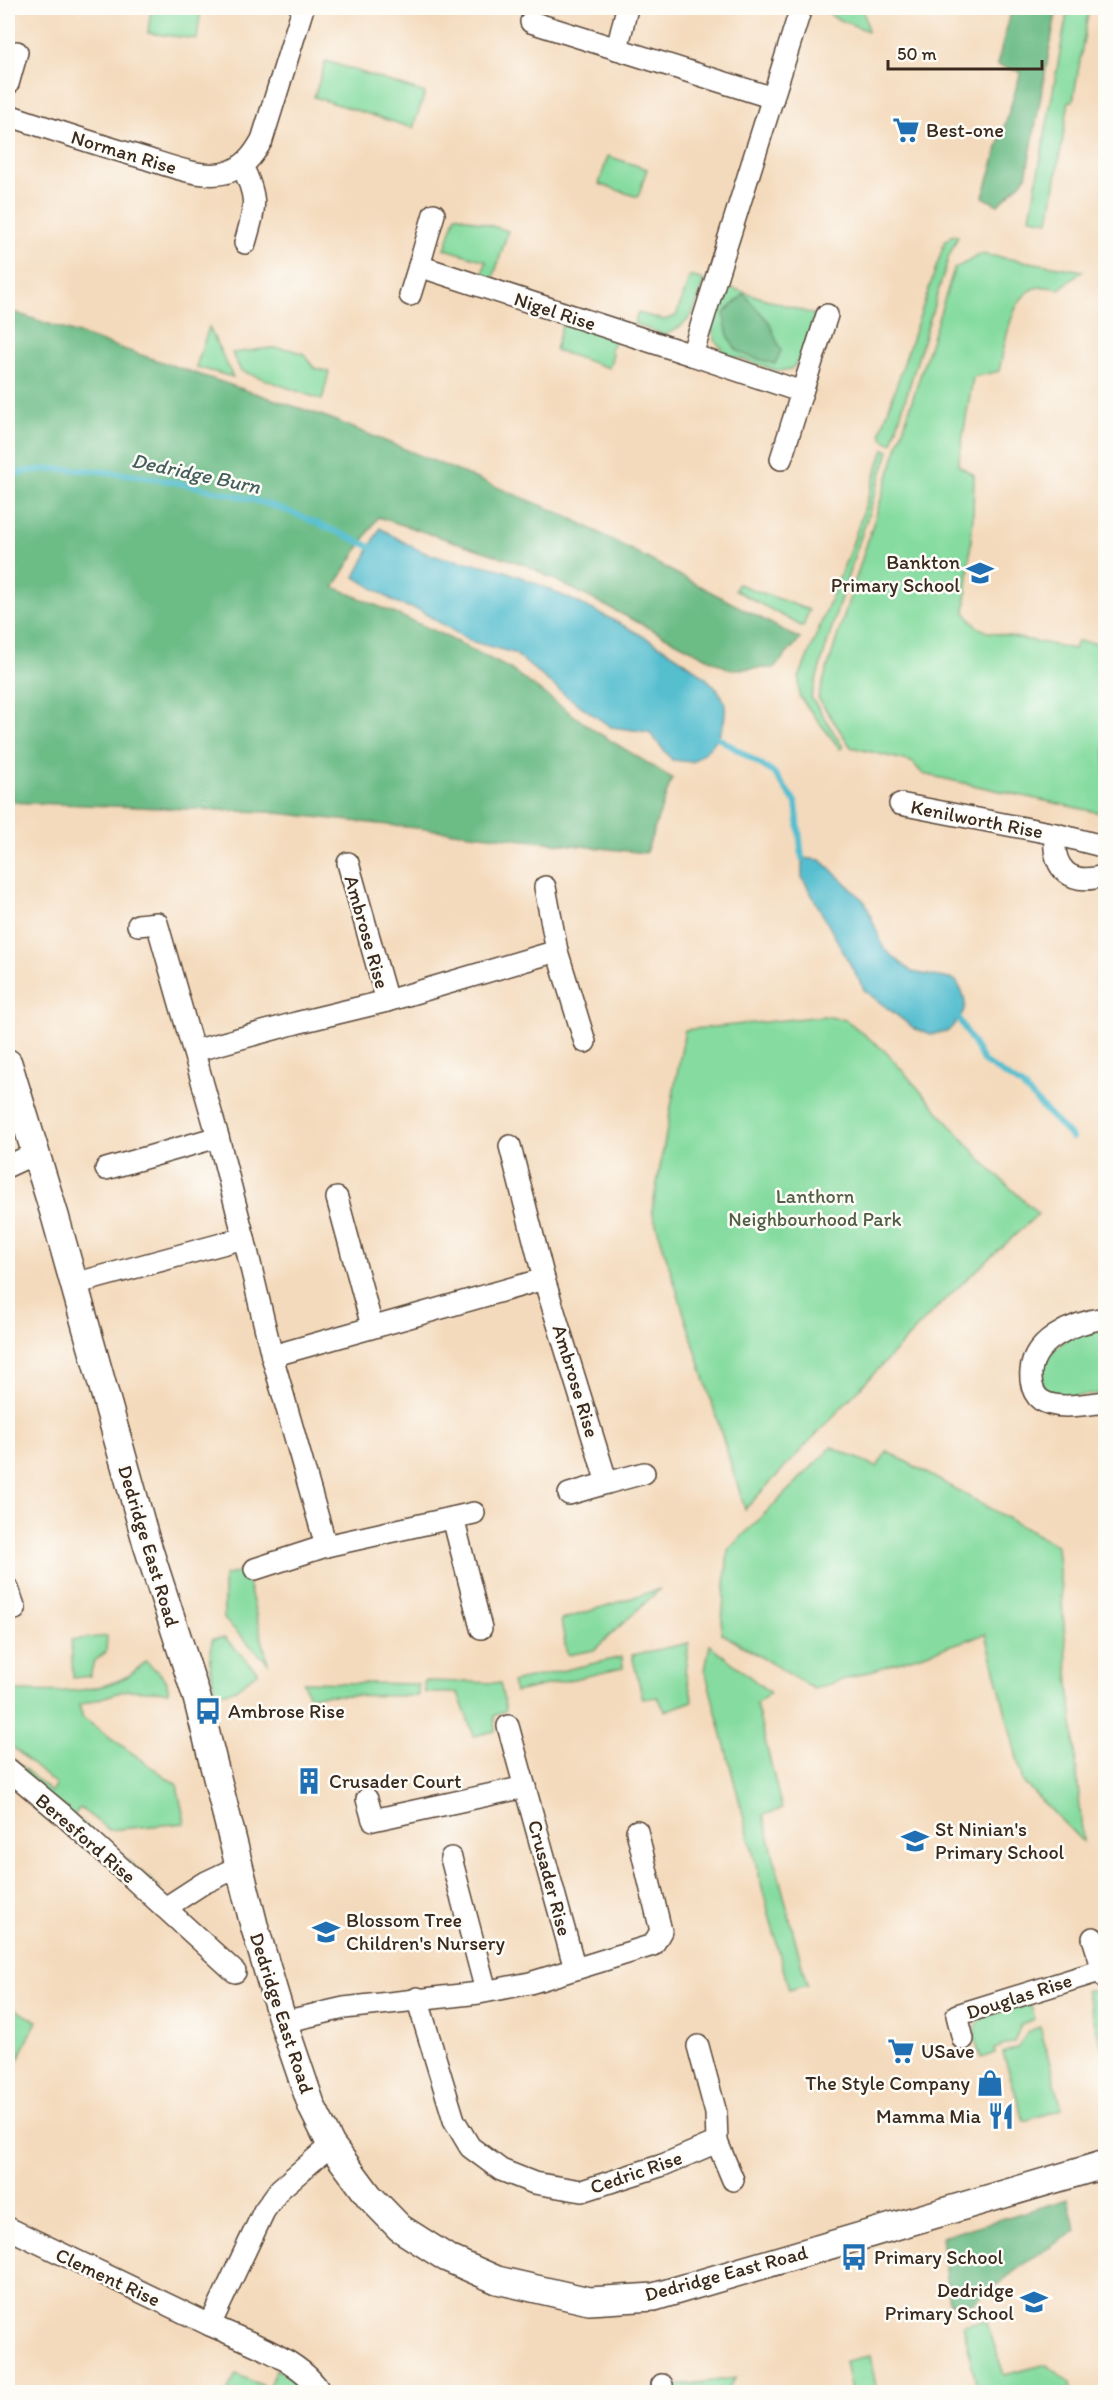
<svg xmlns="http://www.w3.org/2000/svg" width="1113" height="2400" font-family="Itim,sans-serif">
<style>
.green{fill:#86dca0;stroke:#60835f;stroke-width:1.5}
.forest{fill:#6cbc86;stroke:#547352;stroke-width:1.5}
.water{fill:#54becf;stroke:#487476;stroke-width:1.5}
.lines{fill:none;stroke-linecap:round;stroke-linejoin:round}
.stream{stroke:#54becf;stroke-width:6}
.minor-casing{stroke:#574436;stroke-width:24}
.tertiary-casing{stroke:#574436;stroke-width:30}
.minor{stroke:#fff;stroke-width:21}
.tertiary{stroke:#fff;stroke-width:27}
.labels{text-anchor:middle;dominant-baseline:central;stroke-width:5;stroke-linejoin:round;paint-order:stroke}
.poi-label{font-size:20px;fill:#3b2a1e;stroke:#fdfcf7;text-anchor:start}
.street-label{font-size:20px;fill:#3b2a1e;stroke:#fdfcf7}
.park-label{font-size:20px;fill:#525f45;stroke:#fdfcf7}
.water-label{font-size:21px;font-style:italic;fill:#445e5c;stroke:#fdfcf7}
</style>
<rect width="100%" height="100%" fill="#fdfcf7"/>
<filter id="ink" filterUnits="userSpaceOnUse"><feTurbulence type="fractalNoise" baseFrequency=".0167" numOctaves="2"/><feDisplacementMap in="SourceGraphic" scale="12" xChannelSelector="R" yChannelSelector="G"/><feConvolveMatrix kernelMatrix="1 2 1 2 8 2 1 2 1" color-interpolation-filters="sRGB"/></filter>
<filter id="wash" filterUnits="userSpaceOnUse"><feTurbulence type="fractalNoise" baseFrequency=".008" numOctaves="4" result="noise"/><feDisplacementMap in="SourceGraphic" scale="24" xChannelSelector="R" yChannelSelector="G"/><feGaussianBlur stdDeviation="1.35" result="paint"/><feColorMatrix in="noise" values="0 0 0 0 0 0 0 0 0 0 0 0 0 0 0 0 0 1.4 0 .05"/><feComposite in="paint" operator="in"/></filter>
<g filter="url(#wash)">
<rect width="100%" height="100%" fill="#f4dabc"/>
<g class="green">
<path d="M151 8H201L197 39 148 33Z"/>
<path d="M823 8H863L868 31 835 18Z"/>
<path d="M1068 8H1089L1073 101H1069L1049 221 1030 218Z"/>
<path d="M326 61 425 93 413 128 314 97Z"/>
<path d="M608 156 647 169 638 197 599 184Z"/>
<path d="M456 215 508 231 493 279 482 276 486 261 445 249Z"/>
<path d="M953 235 958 236 949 256 892 443C885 442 881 439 881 431L945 241Z"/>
<path d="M981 254 1083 271 1059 289C1053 288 1045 286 1040 287 1010 291 1005 347 999 371L973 377 958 465 974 475 973 516 965 612 977 627 988 632 1074 649 1077 641 1105 644V814L923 774 912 762 851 747 818 698 954 269Z"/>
<path d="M690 276 704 280C694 311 696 320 665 335L634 324 638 313 664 320 676 316Z"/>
<path d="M722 285 815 315 802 357 791 369 779 371 726 354 715 340 710 324Z"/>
<path d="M563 322 615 338 610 351 613 354 609 368 555 350Z"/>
<path d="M209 327 233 377 196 367Z"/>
<path d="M271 348 289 349 304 354 314 368 329 372 322 400 241 371 232 353Z"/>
<path d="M884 449 889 451 842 594 811 697 843 747 840 749 799 696V678L850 551Z"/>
<path d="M738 584 809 610 803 627 735 590Z"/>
<path d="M824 1016 846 1020 885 1051 985 1164 1038 1214 941 1303 745 1509 652 1211 685 1030Z"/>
<path d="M1105 1330V1393L1055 1398 1047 1393 1042 1383V1369L1048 1354 1075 1333Z"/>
<path d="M832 1447 877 1467 887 1451 1057 1546 1083 1842 1023 1782 986 1634 814 1689 721 1633 728 1550Z"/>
<path d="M245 1570 268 1663 224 1619V1576Z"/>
<path d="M660 1589 594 1650 567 1655 561 1620Z"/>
<path d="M107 1636 106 1652 94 1661 90 1676 73 1678 71 1640Z"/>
<path d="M225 1638 258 1672 236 1689 217 1694C209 1673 210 1662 212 1639Z"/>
<path d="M689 1643 685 1671 693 1701 665 1711 658 1697 643 1699 632 1655Z"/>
<path d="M710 1645 770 1693 756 1704 782 1809 763 1815 807 1985 789 1990 705 1670Z"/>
<path d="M622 1657 623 1668 515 1692 512 1682Z"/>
<path d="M146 1661 166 1680 169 1692 127 1690 79 1705 83 1718 177 1785 185 1823 109 1830 80 1808 74 1815 160 1888 155 1892 8 1764V1755L51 1792 56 1785 8 1743V1691C47 1691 92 1696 128 1676 134 1672 140 1666 146 1661Z"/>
<path d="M424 1681 500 1683 506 1710 494 1716 495 1731 474 1736 458 1693H425Z"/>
<path d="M303 1682 418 1684V1696L308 1695Z"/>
<path d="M1086 1990H1091C1111 2004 1106 2039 1105 2060Z"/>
<path d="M1030 2003 1035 2019 1021 2024 1014 2042 994 2049 995 2053 981 2058C976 2043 969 2028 984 2017Z"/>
<path d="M8 2006 37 2021 10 2076 8 2077Z"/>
<path d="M1040 2027 1062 2109 1024 2121 1003 2053 1019 2047 1028 2031Z"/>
<path d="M986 2320 1004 2375 1047 2364 1070 2383 1071 2392H978L963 2325Z"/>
<path d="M870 2356 877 2392H851L845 2361Z"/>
<path d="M276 2369 295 2379 304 2392H227L236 2374 268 2388Z"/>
<path d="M736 2378 725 2392H670L669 2387Z"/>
</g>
<g class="forest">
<path d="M1012 8H1057L1026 177 998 205 983 197 1021 72 997 65Z"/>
<path d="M744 294 769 322 781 351 775 364C739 353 728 355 724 313Z"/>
<path d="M8 309 13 312 329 418 567 516 800 639 774 668 729 669 526 565 378 517 334 587 437 632 510 669 595 731 672 778 646 853 268 812 8 802Z"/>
<path d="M1068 2199 1076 2231 1032 2258 973 2303H949L941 2237Z"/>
</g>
<g class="water">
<path d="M380 528C395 537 412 548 428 554 454 562 483 563 508 572 548 587 722 665 725 706 727 732 711 749 692 762L672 760 649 732 611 727 565 695 514 653 470 641 419 610 398 604 355 577Z"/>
<path d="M802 858 821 860 865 902 884 949 912 972 955 980C972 1004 966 1013 947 1032L930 1034 915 1029 865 991 802 877Z"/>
</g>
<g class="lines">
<g class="stream">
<path d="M8 477C55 453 230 490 282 509 312 520 341 534 371 547"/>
<path d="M717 737 774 773 796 803 802 858"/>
<path d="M959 1019 984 1062 1022 1086 1072 1138"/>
</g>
</g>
</g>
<g filter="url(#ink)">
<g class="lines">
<defs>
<g id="minor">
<path d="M801 8 692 355 802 392 827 315"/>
<path d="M531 22 773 98"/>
<path d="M617 49 627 8"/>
<path d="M8 84 17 52"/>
<path d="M8 115C53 130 98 145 144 158 167 165 202 179 225 173 244 168 253 156 262 140L303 8"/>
<path d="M242 166C259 200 255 208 245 243"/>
<path d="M419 266 434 214"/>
<path d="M410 295 419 266 692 355"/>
<path d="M781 459 802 392"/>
<path d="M900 804 1055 834C1052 869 1070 887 1106 875"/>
<path d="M1055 834 1106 847"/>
<path d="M348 863 387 1001"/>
<path d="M557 951 585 1042"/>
<path d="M194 1051 296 1023 387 1001 557 951 545 887"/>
<path d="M8 1166 36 1153"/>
<path d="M106 1169 218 1137"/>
<path d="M337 1198 372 1326"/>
<path d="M244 1238 272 1356 326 1546 474 1513"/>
<path d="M544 1279 607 1483 644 1473"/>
<path d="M74 1284 244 1238 218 1137 157 923 138 925"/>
<path d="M1106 1318C1075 1322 1027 1341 1031 1380 1032 1388 1034 1395 1041 1400 1058 1411 1087 1404 1106 1402"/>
<path d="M272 1356 544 1279 510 1146"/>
<path d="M569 1494 607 1483"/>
<path d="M453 1518 481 1628"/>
<path d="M255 1569 326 1546"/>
<path d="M8 1589 15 1609"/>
<path d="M508 1726 575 1969"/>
<path d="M8 1769 62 1814 165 1908"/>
<path d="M367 1799 373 1820 525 1787"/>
<path d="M451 1858 486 1991"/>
<path d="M1093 1938 1106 1979"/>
<path d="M235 1972 165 1908 202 1884 240 1866"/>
<path d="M417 1998 454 2120 470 2147 501 2170 534 2183 582 2191 663 2165 717 2142 716 2113 698 2046"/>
<path d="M283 2022 344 2008 479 1993 530 1983 653 1945 661 1931 637 1831"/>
<path d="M963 2039 957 2015 1103 1970"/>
<path d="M717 2142 733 2180"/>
<path d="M8 2228 210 2325"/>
<path d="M662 2385 663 2392"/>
<path d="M320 2392C303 2360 243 2340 210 2325L264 2211 280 2189 331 2145"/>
</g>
<path id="tertiary" d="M8 1063 55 1216 147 1544 197 1698 254 1925 283 2022 312 2107 331 2145 369 2196 400 2228 447 2258 497 2280 589 2301 654 2297 1106 2164"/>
</defs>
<use href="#minor" class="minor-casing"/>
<use href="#tertiary" class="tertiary-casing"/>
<use href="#minor" class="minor"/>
<use href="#tertiary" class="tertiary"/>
</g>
</g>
<defs>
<symbol id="supermarket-bare" viewBox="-9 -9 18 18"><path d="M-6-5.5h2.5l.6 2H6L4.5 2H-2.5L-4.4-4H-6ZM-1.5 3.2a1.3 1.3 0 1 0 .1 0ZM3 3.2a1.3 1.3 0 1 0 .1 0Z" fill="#1f6fb2" stroke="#fdfcf7" stroke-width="2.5" paint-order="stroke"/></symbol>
<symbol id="school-bare" viewBox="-9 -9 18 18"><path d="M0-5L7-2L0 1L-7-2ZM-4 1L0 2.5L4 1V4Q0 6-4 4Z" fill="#1f6fb2" stroke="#fdfcf7" stroke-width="2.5" paint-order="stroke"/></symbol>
<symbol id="bus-bare" viewBox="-9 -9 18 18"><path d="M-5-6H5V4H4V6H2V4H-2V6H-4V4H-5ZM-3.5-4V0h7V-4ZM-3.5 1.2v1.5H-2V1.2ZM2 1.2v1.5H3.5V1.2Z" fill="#1f6fb2" stroke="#fdfcf7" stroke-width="2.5" paint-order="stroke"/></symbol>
<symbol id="building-bare" viewBox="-9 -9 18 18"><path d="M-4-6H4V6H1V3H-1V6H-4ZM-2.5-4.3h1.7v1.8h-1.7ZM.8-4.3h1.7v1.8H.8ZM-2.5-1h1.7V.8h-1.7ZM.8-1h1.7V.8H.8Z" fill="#1f6fb2" stroke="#fdfcf7" stroke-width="2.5" paint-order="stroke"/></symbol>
<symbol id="shop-bare" viewBox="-9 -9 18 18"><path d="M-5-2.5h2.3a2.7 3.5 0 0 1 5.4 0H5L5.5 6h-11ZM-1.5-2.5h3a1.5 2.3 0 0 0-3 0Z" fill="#1f6fb2" stroke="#fdfcf7" stroke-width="2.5" paint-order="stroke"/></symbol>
<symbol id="restaurant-bare" viewBox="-9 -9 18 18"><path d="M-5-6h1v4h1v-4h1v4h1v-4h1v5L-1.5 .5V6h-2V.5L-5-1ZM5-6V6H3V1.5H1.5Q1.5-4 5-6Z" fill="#1f6fb2" stroke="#fdfcf7" stroke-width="2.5" paint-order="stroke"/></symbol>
</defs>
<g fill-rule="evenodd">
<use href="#supermarket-bare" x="887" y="111" width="38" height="38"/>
<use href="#school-bare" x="961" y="554" width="38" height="38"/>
<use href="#bus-bare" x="189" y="1692" width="38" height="38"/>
<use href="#building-bare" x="290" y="1762" width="38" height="38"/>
<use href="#school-bare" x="896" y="1822" width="38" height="38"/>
<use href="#school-bare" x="307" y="1913" width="38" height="38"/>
<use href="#supermarket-bare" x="882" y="2032" width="38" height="38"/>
<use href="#shop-bare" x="971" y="2064" width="38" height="38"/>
<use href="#restaurant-bare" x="982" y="2097" width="38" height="38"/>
<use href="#bus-bare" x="835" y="2238" width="38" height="38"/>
<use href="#school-bare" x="1015" y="2283" width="38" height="38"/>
</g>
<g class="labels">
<g class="poi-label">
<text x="926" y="130">Best-one</text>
<text x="960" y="562" text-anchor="end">Bankton<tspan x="960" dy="23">Primary School</tspan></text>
<text x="228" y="1711">Ambrose Rise</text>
<text x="329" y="1781">Crusader Court</text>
<text x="935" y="1829">St Ninian's<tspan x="935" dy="23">Primary School</tspan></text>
<text x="346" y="1920">Blossom Tree<tspan x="346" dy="23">Children's Nursery</tspan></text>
<text x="921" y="2051">USave</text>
<text x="970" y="2083" text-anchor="end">The Style Company</text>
<text x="981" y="2116" text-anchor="end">Mamma Mia</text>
<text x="874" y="2257">Primary School</text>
<text x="1014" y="2290" text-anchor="end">Dedridge<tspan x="1014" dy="23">Primary School</tspan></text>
</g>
<g class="street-label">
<text transform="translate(124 152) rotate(17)">Norman Rise</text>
<text transform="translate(555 311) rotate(18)">Nigel Rise</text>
<text transform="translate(977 819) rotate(11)">Kenilworth Rise</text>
<text transform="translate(367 932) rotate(74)">Ambrose Rise</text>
<text transform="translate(576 1381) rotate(73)">Ambrose Rise</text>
<text transform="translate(149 1546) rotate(73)">Dedridge East Road</text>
<text transform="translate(86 1838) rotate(41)">Beresford Rise</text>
<text transform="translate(550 1878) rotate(75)">Crusader Rise</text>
<text transform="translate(1019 1996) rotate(-18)">Douglas Rise</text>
<text transform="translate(282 2013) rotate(72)">Dedridge East Road</text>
<text transform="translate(636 2172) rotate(-19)">Cedric Rise</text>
<text transform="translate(726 2273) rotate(-15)">Dedridge East Road</text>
<text transform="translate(108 2277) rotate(25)">Clement Rise</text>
</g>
<g class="park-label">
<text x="815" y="1196">Lanthorn<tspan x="815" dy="23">Neighbourhood Park</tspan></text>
</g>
<g class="water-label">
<text transform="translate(196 473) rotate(12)">Dedridge Burn</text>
</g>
</g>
<rect width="1113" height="2400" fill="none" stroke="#fdfcf7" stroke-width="30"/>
<path d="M888 60v9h154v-9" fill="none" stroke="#3b2a1e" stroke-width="3"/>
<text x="897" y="60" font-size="18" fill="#3b2a1e" stroke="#fdfcf7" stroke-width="4.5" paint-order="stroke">50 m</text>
</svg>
